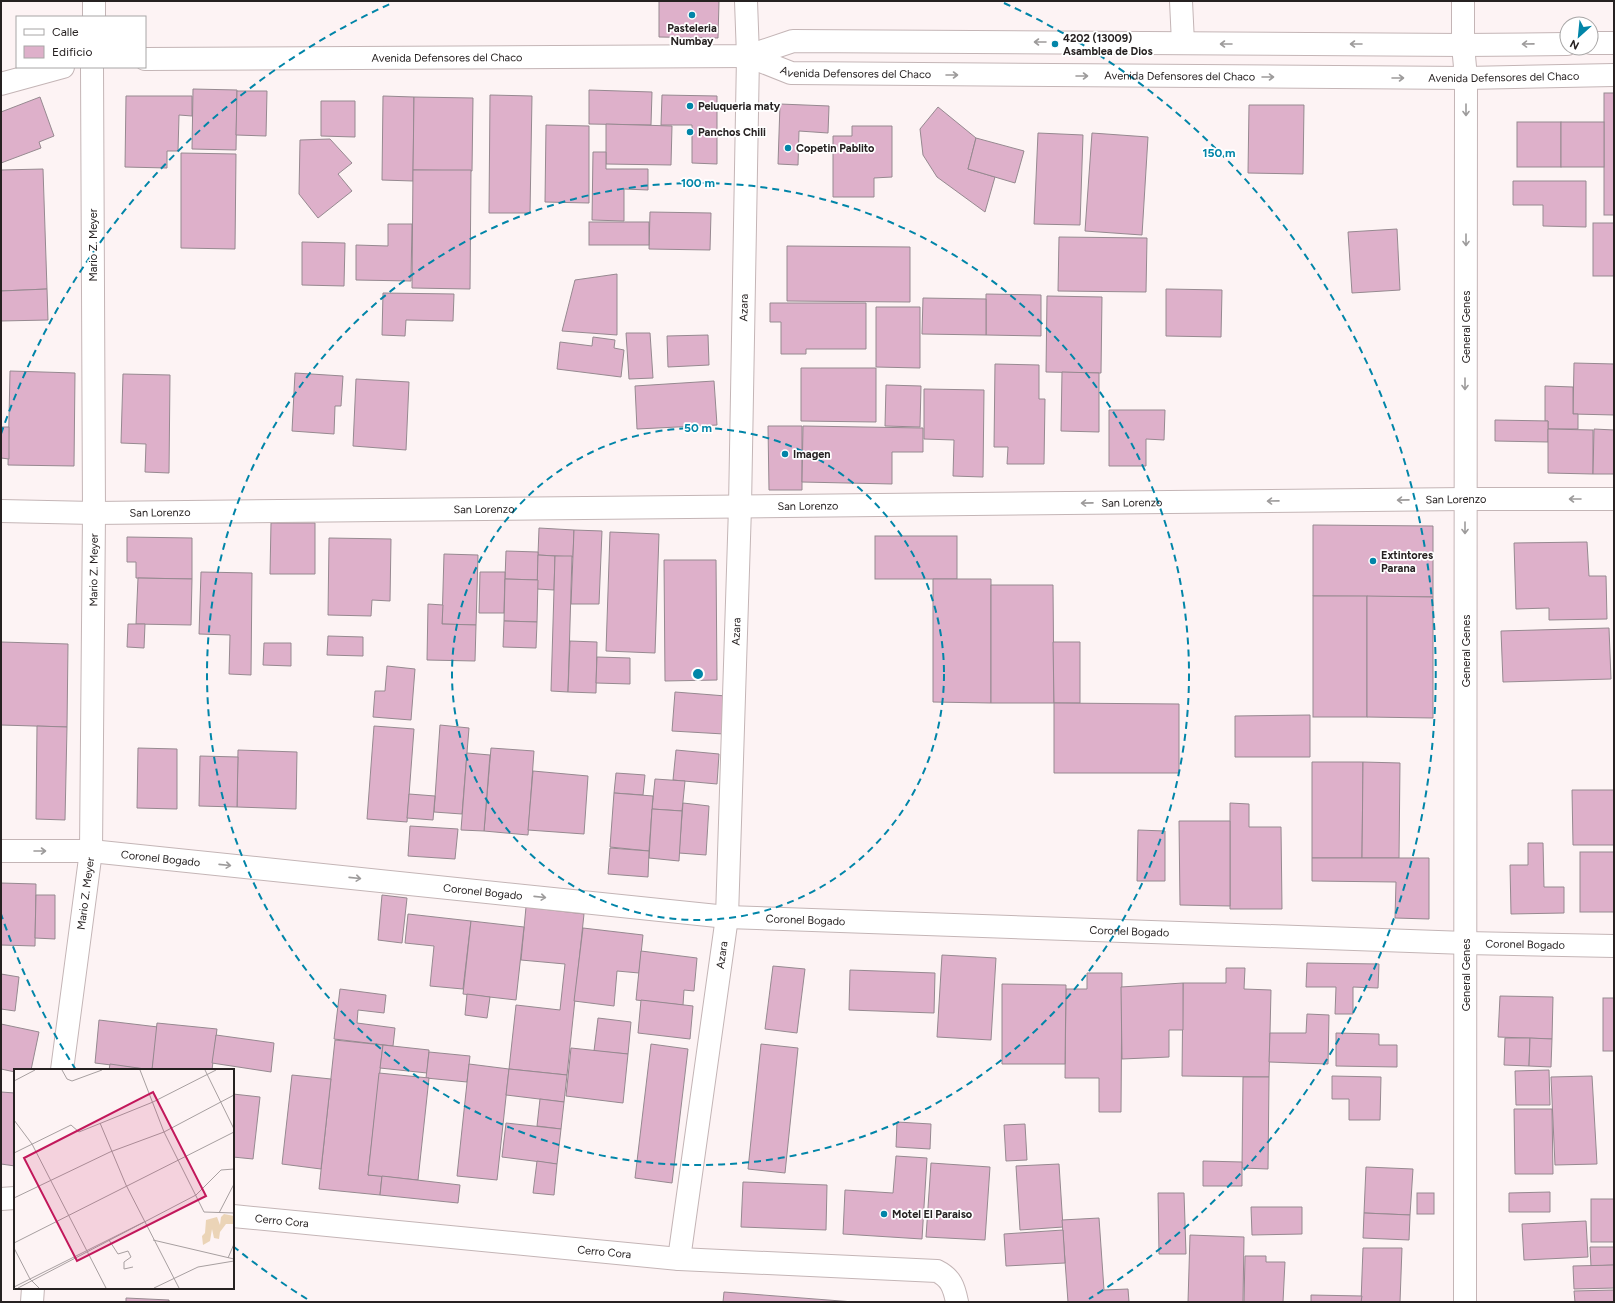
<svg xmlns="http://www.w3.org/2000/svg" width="1615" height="1303" font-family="Figtree,sans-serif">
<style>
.building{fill:#deb0ca;stroke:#968990}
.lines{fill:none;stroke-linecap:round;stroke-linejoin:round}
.minor-casing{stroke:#c4b5b6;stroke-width:24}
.minor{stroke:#fff;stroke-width:22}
.oneway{stroke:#9d9b9b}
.ring{fill:none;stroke:#0185a8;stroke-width:2;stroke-dasharray:7 5}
.poi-dot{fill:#0185a8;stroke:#fff;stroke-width:1.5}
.labels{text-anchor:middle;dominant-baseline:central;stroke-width:3.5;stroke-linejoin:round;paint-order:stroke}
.poi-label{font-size:11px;font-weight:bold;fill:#262121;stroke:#fff;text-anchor:start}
.street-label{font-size:11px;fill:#262121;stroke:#fff}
.inset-road{fill:none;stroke:#a79fa0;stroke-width:1}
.view{fill:#c2185b;fill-opacity:0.15;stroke:#c2185b;stroke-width:2}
.inset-edge{fill:none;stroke:#262121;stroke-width:2}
.centre{fill:#0185a8;stroke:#fff;stroke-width:2}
.ring-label{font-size:12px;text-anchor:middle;font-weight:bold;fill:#0185a8;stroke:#fff;stroke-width:3.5;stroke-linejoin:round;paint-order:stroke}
</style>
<rect width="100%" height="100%" fill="#fdf3f4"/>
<g class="building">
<path d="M659 1H719L718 38 659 37Z"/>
<path d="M193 89 237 90 236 150 192 149Z"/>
<path d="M589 90 652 92 651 125 589 124Z"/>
<path d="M237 91H267L266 136 236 135Z"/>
<rect x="1604" y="93" width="10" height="122"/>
<path d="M490 95 532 96 530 213H489Z"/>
<path d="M662 95 717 96V164L692 163V125H661Z"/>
<path d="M126 96H192V116L179 115 178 151H167V168L125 167Z"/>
<path d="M383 96 414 97 413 181 382 180Z"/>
<path d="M40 97 54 136 39 142 41 148 1 163V112Z"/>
<path d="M414 97 473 98 472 171 413 170Z"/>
<path d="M321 101H355V137L321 136Z"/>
<path d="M780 104 829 106 828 133 799 131 798 165 778 164Z"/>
<path d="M1249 105H1304L1303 174 1248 173Z"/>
<path d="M938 107 976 138 968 169 995 177 985 212 937 177 923 155 920 129Z"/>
<rect x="1517" y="122" width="44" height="45"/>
<rect x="1561" y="122" width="43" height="45"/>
<path d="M606 124 672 126 671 165 606 164Z"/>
<path d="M546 125 589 126V203L545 202Z"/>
<path d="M852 126H892V177L874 178V197H833V136H852Z"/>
<path d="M1038 133 1083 135 1080 225 1034 224Z"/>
<path d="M1092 133 1148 137 1142 235 1085 231Z"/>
<path d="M976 138 1024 151 1015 183 968 169Z"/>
<path d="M330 139 352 163 338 174 352 191 318 218 299 194 300 140Z"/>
<path d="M593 152H606V169H648V190L624 189V221L592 220Z"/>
<path d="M181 153 236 154 235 249 181 248Z"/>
<path d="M43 169 47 289 1 291V170Z"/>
<path d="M413 170H471L470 289 412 288Z"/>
<path d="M1513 181H1586V227L1543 226V205H1513Z"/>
<path d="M650 212 711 213 710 250 649 249Z"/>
<rect x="589" y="222" width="60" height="23"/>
<rect x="1593" y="223" width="21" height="53"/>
<path d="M388 224H412L411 281 356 280V245L388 246Z"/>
<path d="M1397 229 1400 290 1352 293 1348 232Z"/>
<path d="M1059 237 1147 238 1146 292 1058 291Z"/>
<path d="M302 242 345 243 344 286 302 285Z"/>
<path d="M787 246 910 247V302L787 301Z"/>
<path d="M617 274V335L562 331 575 280Z"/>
<path d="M47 289 48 320 1 321V291Z"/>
<path d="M1166 289 1222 290 1221 337 1166 336Z"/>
<path d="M383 293 454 294 453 321 406 320 405 336 382 335Z"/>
<path d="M986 294 1041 295V336L986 335Z"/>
<path d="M1047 296 1102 297 1101 373 1046 372Z"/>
<path d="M923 298 986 299V335L922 334Z"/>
<path d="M770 303H866V349H806V354H781V322H770Z"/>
<path d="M876 307H920V368L876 367Z"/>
<path d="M626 333H650L653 378 629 379Z"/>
<path d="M708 335 709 365 668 367 667 336Z"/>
<path d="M593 337 615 340 614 348 624 350 621 377 557 369 560 342 592 346Z"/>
<path d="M1574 363 1614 364V415L1573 414Z"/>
<path d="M995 364 1039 365V399H1045L1044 464H1007L1008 447H994Z"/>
<path d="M801 368H876V422L801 421Z"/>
<path d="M10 371 75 373 74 466 8 465Z"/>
<path d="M1062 372 1099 373V432L1061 431Z"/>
<path d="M295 373 343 376 341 406H335L334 434 292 431Z"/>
<path d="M123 374 170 375 169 473 145 472 146 444 121 443Z"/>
<path d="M356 379 409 382 406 450 353 446Z"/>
<path d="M714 381 717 425 637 429 635 386Z"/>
<path d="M886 385 921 386 920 427 885 426Z"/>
<path d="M1545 386 1573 387V414H1578V429H1548V421H1545Z"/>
<path d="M924 389 984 390 983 477 953 476 954 440 924 439Z"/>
<path d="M1109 410H1165L1164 440 1146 439V466H1109Z"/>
<path d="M1495 420 1548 421V442L1495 441Z"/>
<path d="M768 426H802V490H769Z"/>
<path d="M803 426 923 428V452H892V484L802 482Z"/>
<path d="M1 427H9V459L1 458Z"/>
<path d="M1548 429 1593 430V474L1548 473Z"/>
<path d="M1594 429 1614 430V474H1593Z"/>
<path d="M271 523H315V574H270Z"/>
<path d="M1313 525 1433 526V597L1313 596Z"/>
<path d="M539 528 574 530 573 557 538 555Z"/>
<path d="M574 530 602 531 599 604H571Z"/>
<path d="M610 532 659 534 655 653 606 651Z"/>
<rect x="875" y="536" width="82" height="43"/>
<path d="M127 537 192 538V579L136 578V562H127Z"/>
<path d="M329 538 391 539 390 601 372 600 371 616 328 615Z"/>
<path d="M1587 542 1589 576H1606L1607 619 1549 620V608L1516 609 1514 543Z"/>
<path d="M506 551 538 552V580L505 579Z"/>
<path d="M444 554 478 555 476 625 442 624Z"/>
<path d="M538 555 555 556 554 590 537 589Z"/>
<path d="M555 556H572L568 692 551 691Z"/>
<path d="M664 560H716L717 680 665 681Z"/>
<path d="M201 572 252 573 251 675 229 674 230 635 199 634Z"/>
<path d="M480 572H505L504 613H479Z"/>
<path d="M138 578 192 579 191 625 136 624Z"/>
<path d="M505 579 538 580 537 622 504 621Z"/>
<path d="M933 579H991V703L933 702Z"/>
<path d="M991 585H1053L1054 703H991Z"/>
<rect x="1313" y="596" width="54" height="121"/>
<path d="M1367 596 1433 597V718L1367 717Z"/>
<path d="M428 604 443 605 442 624 476 625 475 661 427 660Z"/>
<path d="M504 621 537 622 536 648 503 647Z"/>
<path d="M128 624H145L144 648 127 647Z"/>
<path d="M1609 628 1611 679 1503 682 1501 631Z"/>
<path d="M328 636 363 637V656L327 655Z"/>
<path d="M570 641 597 642 596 693 568 692Z"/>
<path d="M1 642 68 644 67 727 1 725Z"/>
<path d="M1053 642H1080V703H1054Z"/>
<path d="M264 643H291V666L263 665Z"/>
<path d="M597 657 630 658V684L596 683Z"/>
<path d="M387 666 415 669 411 720 373 717 375 691H385Z"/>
<path d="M675 692 726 696 724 734 672 731Z"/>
<path d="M1054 703 1179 704V773H1054Z"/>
<path d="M1310 715V757H1235V716Z"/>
<path d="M440 725 469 728 462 814 434 812Z"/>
<path d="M37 726 67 727 65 820 36 819Z"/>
<path d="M374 726 414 729 407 822 367 819Z"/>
<path d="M138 748 177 749V809L137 808Z"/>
<path d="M491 748 534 751 528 835 484 831Z"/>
<path d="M238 750 297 752 296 809 237 807Z"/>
<path d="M676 750 719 754 717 784 673 780Z"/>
<path d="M467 753 490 755 484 831 461 830Z"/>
<path d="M200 756 238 757 237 807 199 806Z"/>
<path d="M1312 762H1363L1362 858H1312Z"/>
<path d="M1363 762 1400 763 1399 858H1362Z"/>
<path d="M533 771 588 776 584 834 528 830Z"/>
<path d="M616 773 645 775 643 795 614 793Z"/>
<path d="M655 779 685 781 682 811 652 809Z"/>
<path d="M1572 790H1614V845H1573Z"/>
<path d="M614 793 653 796 649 851 610 847Z"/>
<path d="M409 794 435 796 433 820 407 818Z"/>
<path d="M683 803 709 806 706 855 679 853Z"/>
<path d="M1230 803 1249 804V827H1281L1282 909H1230Z"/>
<path d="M652 809 682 811 679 861 649 858Z"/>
<path d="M1179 821H1230V906L1180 905Z"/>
<path d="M410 826 458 829 455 859 408 856Z"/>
<path d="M1138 830 1165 831V881H1137Z"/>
<path d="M1528 843H1543L1544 887H1564V913L1511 914 1510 865H1528Z"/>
<path d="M610 848 649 851 648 877 608 874Z"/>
<rect x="1580" y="852" width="34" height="60"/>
<path d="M1312 858H1429V919L1395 918 1396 882 1312 881Z"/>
<path d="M1 883 36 884 35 946 1 945Z"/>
<path d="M36 895H55V939L35 938Z"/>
<path d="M382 895 407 898 402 943 378 940Z"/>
<path d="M526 907 584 914 567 1075 509 1069 516 1005 560 1010 565 964 521 960Z"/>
<path d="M408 914 471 921 463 989 430 986 434 946 405 943Z"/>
<path d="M471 921 524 927 516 1000 463 994Z"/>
<path d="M583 928 643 935 639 973 617 971 614 1006 574 1001Z"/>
<path d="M641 951 697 958 694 991 684 990 683 1005 636 1000Z"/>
<path d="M942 955 996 958 991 1040 937 1037Z"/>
<path d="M1307 963 1379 964 1378 988 1353 987V1014H1335L1336 987H1306Z"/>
<path d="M773 966 805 969 797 1033 765 1029Z"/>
<path d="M1226 968H1245L1244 989 1271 990 1269 1077 1182 1076 1183 983H1226Z"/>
<path d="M850 970 935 973 934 1013 849 1010Z"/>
<path d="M1087 973H1122L1121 1112H1099V1078H1065L1066 989H1087Z"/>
<path d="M1 974 19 977 15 1011 1 1009Z"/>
<path d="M1183 983V1030H1169V1057L1122 1059 1121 987Z"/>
<path d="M1002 984 1066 985 1065 1064H1002Z"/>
<path d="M340 989 386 995 384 1013 358 1010 357 1023 395 1028 393 1046 334 1039Z"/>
<path d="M467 994 490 997 487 1018 465 1015Z"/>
<path d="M1500 996 1553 997 1552 1039 1498 1037Z"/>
<rect x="1603" y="998" width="11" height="53"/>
<path d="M641 1000 693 1006 690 1039 638 1033Z"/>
<path d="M1307 1014 1329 1015 1328 1064 1269 1062 1270 1033H1306Z"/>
<path d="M598 1018 631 1022 628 1054 594 1051Z"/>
<path d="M99 1020 158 1027 152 1070 95 1063Z"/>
<path d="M157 1023 217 1029 212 1070H152Z"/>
<path d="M1 1024 39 1032 31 1070H15V1072L1 1069Z"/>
<path d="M1336 1033 1379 1034V1045H1397V1067L1336 1066Z"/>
<path d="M216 1035 274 1043 271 1072 212 1063Z"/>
<path d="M1505 1038H1530L1529 1066 1504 1065Z"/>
<path d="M1530 1038 1552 1039 1551 1067 1529 1066Z"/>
<path d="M335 1040 383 1045 368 1175 382 1176 380 1195 319 1189Z"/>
<path d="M651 1044 688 1049 672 1183 635 1178Z"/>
<path d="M761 1044 798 1048 785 1173 748 1169Z"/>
<path d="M383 1045 429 1050 427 1073 380 1068Z"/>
<path d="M571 1048 628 1054 623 1103 566 1096Z"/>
<path d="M429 1052 470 1056 467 1082 426 1078Z"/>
<path d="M110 1064 152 1070H157H109Z"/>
<path d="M469 1064 509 1069 497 1180 457 1176Z"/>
<path d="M509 1069 567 1075 564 1102 506 1095Z"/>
<path d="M1549 1070 1550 1105H1516L1515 1071Z"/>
<path d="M379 1073 429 1078 418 1180 368 1175Z"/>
<path d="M292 1075 331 1079 321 1169 282 1164Z"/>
<path d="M1332 1076 1381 1077 1380 1120H1349V1099H1332Z"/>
<path d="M1592 1076 1597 1164 1555 1165 1551 1077Z"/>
<path d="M1243 1077H1269L1268 1169 1242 1168Z"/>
<path d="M1 1092 15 1093V1166L1 1164Z"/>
<path d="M233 1094 260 1097 253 1159 233 1157Z"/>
<path d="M540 1099 564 1102 561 1129 537 1126Z"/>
<path d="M1514 1109H1552L1553 1174H1515Z"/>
<path d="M897 1122 931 1124 930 1149 896 1147Z"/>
<path d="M506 1123 561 1129 557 1164 502 1157Z"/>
<path d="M1025 1124 1027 1160 1006 1161 1004 1125Z"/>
<path d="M896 1156 927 1158 922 1239 843 1234 845 1190 893 1193Z"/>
<path d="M537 1161 557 1164 554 1195 533 1193Z"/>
<path d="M1203 1161 1242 1162V1186H1203Z"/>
<path d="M931 1163 990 1167 985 1240 926 1237Z"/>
<path d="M1059 1164 1063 1227 1020 1230 1016 1166Z"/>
<path d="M1366 1167 1413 1169 1410 1215 1364 1213Z"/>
<path d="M382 1176 460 1185 458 1203 380 1195Z"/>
<path d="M743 1182 827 1185 826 1230 741 1227Z"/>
<path d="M1550 1192V1212H1509V1193Z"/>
<path d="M1158 1193H1184L1186 1254H1159Z"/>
<rect x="1417" y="1193" width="17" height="21"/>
<rect x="1591" y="1199" width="23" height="43"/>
<path d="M1251 1207H1302V1234L1252 1235Z"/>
<path d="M1364 1213 1410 1215 1409 1240 1363 1238Z"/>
<path d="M1099 1218 1104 1290 1128 1289 1129 1302H1068L1062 1220Z"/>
<path d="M1586 1221 1588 1257 1524 1260 1522 1224Z"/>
<path d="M1063 1230 1065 1263 1006 1266 1004 1234Z"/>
<path d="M1190 1235 1244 1237 1243 1302H1188Z"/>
<path d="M1590 1247H1614V1265L1591 1266Z"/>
<path d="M1363 1248H1402L1400 1302H1361Z"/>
<path d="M1245 1256H1266V1262H1285L1283 1302H1244Z"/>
<path d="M1614 1265V1288L1574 1289 1573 1266Z"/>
<path d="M1614 1290V1302H1575L1574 1291Z"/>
<path d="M724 1292 854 1302H723Z"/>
<path d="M1311 1295 1362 1296 1361 1302H1311Z"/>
<path d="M126 1298 169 1300V1302H126Z"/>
</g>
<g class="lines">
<defs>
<g id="minor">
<path d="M1181 1 1183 43"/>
<path d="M1463 1V45L1466 78 1465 1302"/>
<path d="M94 17V1"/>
<path d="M1591 43H1614"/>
<path id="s1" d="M748 56 791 73 1466 78 1614 75"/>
<path id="s2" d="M145 59 748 56 793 41 1463 45 1567 44"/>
<path d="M1 84 63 67"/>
<path id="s3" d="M1 511 94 513 1465 499H1614"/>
<path id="s4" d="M1 851H91L727 917 1466 943 1614 946"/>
<path id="s5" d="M62 1070 91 851 94 513 92 67"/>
<path d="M1 1199 15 1198"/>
<path id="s6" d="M233 1216 679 1259 937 1271C951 1278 954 1287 957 1302"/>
<path id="s7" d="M679 1259 727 917 740 507 748 56 746 1"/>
<path d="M32 1302 33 1288"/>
</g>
</defs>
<use href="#minor" class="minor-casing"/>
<use href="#minor" class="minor"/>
</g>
<defs><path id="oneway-shaft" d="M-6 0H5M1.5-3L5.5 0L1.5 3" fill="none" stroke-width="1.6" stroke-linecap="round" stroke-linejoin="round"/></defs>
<g class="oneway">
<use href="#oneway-shaft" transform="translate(1040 42) rotate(-180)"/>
<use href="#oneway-shaft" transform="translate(1226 44) rotate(-180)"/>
<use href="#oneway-shaft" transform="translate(1356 44) rotate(-180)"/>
<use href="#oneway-shaft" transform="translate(1528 44) rotate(179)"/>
<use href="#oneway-shaft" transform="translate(952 75)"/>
<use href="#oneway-shaft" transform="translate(1082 76)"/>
<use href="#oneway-shaft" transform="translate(1268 77)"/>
<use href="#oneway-shaft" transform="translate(1398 78)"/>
<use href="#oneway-shaft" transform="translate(1466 110) rotate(90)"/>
<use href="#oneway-shaft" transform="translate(1466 240) rotate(90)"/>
<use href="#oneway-shaft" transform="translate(1465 384) rotate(90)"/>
<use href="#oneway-shaft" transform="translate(1575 499) rotate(180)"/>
<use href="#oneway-shaft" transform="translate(1403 500) rotate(179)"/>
<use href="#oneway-shaft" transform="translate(1273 501) rotate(179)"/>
<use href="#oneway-shaft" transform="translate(1087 503) rotate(179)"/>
<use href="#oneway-shaft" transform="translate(1465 528) rotate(90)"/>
<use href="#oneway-shaft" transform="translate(40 851)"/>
<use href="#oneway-shaft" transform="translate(225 865) rotate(6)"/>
<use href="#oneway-shaft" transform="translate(355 878) rotate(6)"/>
<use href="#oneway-shaft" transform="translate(540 897) rotate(6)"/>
</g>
<g class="ring">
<circle cx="698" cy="674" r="246"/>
<circle cx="698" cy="674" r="491"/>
<path d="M307 1299A737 737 0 0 1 234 1247M76 1070A737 737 0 0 1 1 914M1 434A737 737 0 0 1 392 3M1004 3A737 737 0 0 1 1089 1299"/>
</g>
<g class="poi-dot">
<circle cx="692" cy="15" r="4"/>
<circle cx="1055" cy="44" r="4"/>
<circle cx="690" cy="106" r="4"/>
<circle cx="690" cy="132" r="4"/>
<circle cx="788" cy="148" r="4"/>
<circle cx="785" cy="454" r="4"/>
<circle cx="1373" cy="561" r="4"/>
<circle cx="884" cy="1214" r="4"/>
</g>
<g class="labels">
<g class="poi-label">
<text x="692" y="28" text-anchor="middle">Pasteleria<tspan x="692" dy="13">Numbay</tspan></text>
<text x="1063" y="38">4202 (13009)<tspan x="1063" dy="13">Asamblea de Dios</tspan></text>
<text x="698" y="106">Peluqueria maty</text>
<text x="698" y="132">Panchos Chili</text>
<text x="796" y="148">Copetin Pablito</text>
<text x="793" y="454">Imagen</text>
<text x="1381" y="555">Extintores<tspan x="1381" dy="13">Parana</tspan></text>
<text x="892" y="1214">Motel El Paraiso</text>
</g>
<g class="street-label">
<text stroke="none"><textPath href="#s2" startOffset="302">Avenida Defensores del Chaco</textPath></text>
<text stroke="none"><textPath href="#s1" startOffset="111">Avenida Defensores del Chaco</textPath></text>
<text stroke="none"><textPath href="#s1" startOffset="435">Avenida Defensores del Chaco</textPath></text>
<text stroke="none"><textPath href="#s1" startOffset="759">Avenida Defensores del Chaco</textPath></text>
<text transform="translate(93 245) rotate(-90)">Mario Z. Meyer</text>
<text stroke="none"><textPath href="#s7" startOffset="955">Azara</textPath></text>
<text transform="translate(1466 327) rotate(-90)">General Genes</text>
<text stroke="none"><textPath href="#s3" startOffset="1455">San Lorenzo</textPath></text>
<text stroke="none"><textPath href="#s3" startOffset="1131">San Lorenzo</textPath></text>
<text stroke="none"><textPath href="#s3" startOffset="807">San Lorenzo</textPath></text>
<text stroke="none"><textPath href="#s3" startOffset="483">San Lorenzo</textPath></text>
<text stroke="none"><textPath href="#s3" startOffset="159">San Lorenzo</textPath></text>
<text stroke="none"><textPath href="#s5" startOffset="502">Mario Z. Meyer</textPath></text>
<text stroke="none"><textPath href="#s7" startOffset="631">Azara</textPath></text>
<text transform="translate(1466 651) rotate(-90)">General Genes</text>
<text stroke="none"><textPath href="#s4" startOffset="160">Coronel Bogado</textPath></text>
<text stroke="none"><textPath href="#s4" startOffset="484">Coronel Bogado</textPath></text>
<text stroke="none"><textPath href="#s5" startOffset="178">Mario Z. Meyer</textPath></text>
<text stroke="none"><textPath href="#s4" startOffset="808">Coronel Bogado</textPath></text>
<text stroke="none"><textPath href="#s4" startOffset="1132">Coronel Bogado</textPath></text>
<text stroke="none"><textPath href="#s4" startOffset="1528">Coronel Bogado</textPath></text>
<text stroke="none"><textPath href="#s7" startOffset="307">Azara</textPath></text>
<text transform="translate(1466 975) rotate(-90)">General Genes</text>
<text stroke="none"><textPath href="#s6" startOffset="49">Cerro Cora</textPath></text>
<text stroke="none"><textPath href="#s6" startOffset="373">Cerro Cora</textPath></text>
</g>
</g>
<g transform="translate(14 1069)">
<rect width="220" height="220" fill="#fdf3f4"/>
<path d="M210 145 220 147V155H212L206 163 205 170 200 169 198 160 196 172 189 176 188 167 191 164 192 151 203 148 206 156 207 148Z" fill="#ebd4b7"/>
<path class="inset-road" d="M48 1 53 10 58 12 88 1M126 1 150 63 190 143 220 144M191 1 220 60M0 12 21 1M0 51 18 75 92 219M86 54 112 116 165 219M0 84 57 56 65 63 139 33 202 1M0 129 96 83 150 63 220 26M205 144 220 115M95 171 104 185 114 182 117 188 110 193V200L119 198M139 171 220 190M0 174 220 63M0 179 16 210 25 219M214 189 220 175M0 218 130 153M4 219 182 126 207 101 220 100M140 219 184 198 220 192"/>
<path class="view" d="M139 23 192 127 63 192 10 89Z"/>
<rect width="220" height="220" class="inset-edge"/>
</g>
<circle cx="698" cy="674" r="6" class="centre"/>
<g class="ring-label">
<text x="1219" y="157">150 m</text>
<text x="698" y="187">100 m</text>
<text x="698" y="432">50 m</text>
</g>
<rect width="1615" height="1303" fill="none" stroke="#262121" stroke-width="4"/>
<rect x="16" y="16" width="130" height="52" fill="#ffffff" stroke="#a8a6a6"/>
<rect x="24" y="29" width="20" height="6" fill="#ffffff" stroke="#a8a6a6"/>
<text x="52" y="36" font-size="12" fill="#262121">Calle</text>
<rect x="24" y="46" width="20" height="12" fill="#deb0ca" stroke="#a8a6a6"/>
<text x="52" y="56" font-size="12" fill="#262121">Edificio</text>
<g transform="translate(1579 36) rotate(207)"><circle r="19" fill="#ffffff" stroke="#a8a6a6"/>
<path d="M0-3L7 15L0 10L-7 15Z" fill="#0185a8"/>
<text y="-6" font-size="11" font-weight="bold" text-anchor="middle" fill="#262121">N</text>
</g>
</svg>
